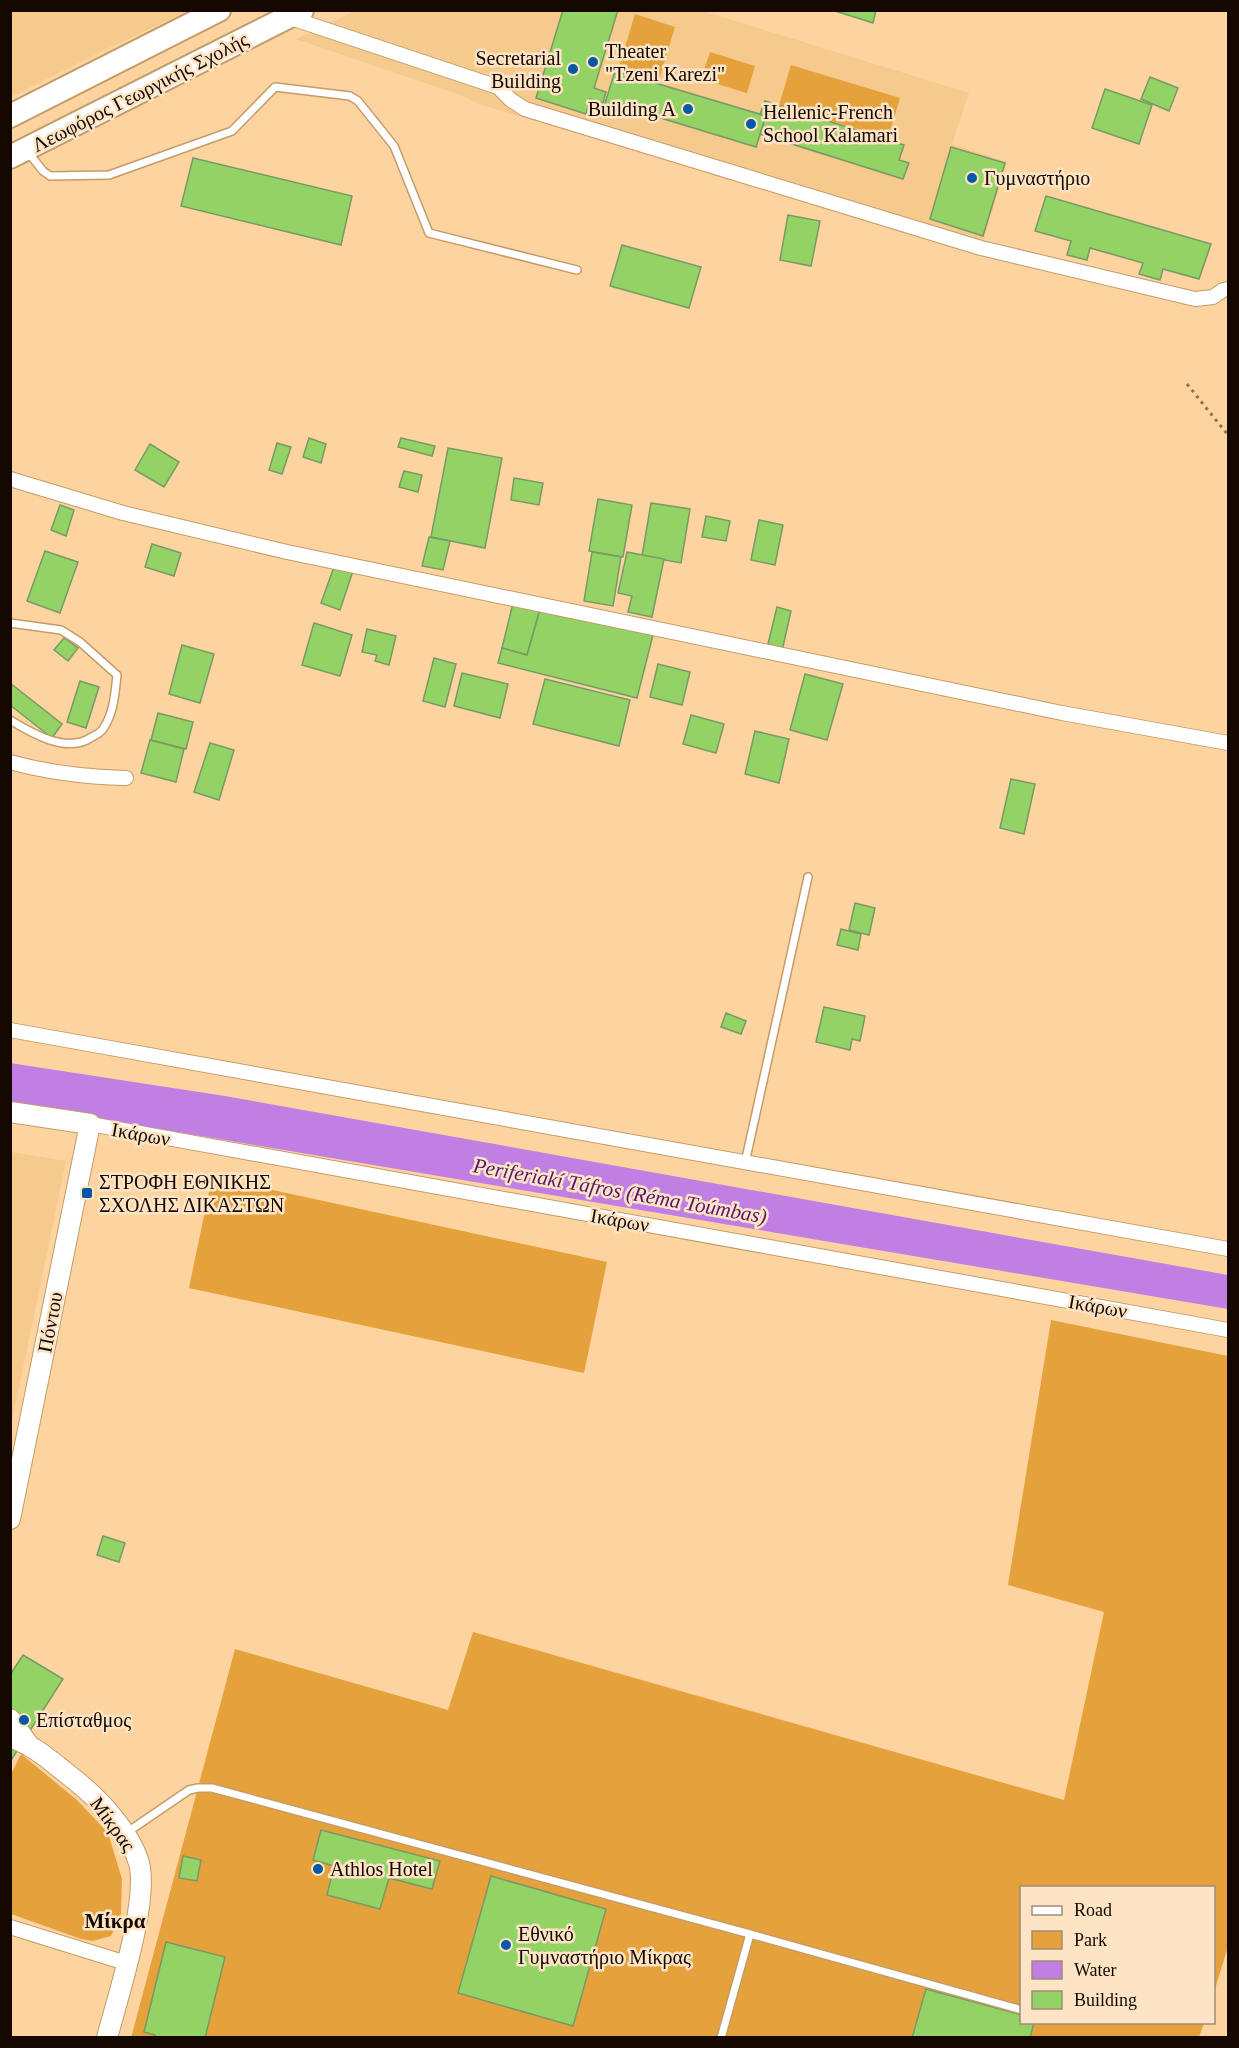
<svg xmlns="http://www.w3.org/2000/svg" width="1239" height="2048" font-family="Georgia,serif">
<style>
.built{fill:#f6c98d}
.green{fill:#e5a23c}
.water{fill:#c27fe3}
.building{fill:#93d366;stroke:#799965;stroke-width:1.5}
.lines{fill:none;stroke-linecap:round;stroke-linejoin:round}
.service-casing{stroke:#c39c69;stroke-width:10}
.minor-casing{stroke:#c39c69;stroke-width:16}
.secondary-casing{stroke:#c39c69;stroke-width:22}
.primary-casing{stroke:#c39c69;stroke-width:26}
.path{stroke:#8e7253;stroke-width:3;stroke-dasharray:3 4.5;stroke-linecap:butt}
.service{stroke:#fff;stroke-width:7}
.minor{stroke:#fff;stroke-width:14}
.secondary{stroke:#fff;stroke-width:20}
.primary{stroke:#fff;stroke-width:22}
.poi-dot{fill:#0458a6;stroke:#fde4c5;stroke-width:2}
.labels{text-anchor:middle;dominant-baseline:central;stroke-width:5;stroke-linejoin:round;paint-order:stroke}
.poi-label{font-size:20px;fill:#150800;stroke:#fde4c5;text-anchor:start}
.street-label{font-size:20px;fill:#150800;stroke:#fde4c5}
.water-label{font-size:21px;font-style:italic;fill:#571671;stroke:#fde4c5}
.neighbourhood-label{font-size:21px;font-weight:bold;fill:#150800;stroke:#fde4c5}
</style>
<rect width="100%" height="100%" fill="#fdd49f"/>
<g class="built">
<path d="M11 10H188V11L115 45 11 97Z"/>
<path d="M355 11H703L969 93 952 144 1007 162 979 256 479 104 463 96 296 39Z"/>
<path d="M11 1152 66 1161 11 1426 10 1152Z"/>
</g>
<g class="green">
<path d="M635 14 675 27 658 83 618 70Z"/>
<path d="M710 52 755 66 747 93 701 79Z"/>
<path d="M791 65 900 98 888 138 779 105Z"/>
<path d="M212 1177 607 1262 584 1373 189 1288Z"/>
<path d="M1051 1320 1228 1356V1947L1214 1992V1888H1022V2022L1204 2023 1199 2037 131 2038 235 1649 448 1710 473 1632 1064 1800 1104 1612 1008 1585Z"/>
<path d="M21 1754 77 1800 108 1833 122 1879 121 1914 111 1936 93 1941 81 1939 11 1914V1774Z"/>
</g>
<path class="water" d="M10 1063 225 1096 1228 1275V1309L11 1104Z"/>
<g class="building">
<path d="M563 10H618L594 88 606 92 603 103 590 99 586 114 536 98Z"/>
<path d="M832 10H876L873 23Z"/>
<path d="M615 71 766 116 756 147 618 105 615 117 602 113Z"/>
<path d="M1150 77 1178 88 1169 111 1141 99Z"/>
<path d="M1105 89 1152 105 1139 144 1092 128Z"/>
<path d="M765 101 904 145 899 160 909 163 903 179 760 134 766 116 760 114Z"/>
<path d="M951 147 1005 163 983 236 930 219Z"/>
<path d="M193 158 352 196 341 245 181 206Z"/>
<path d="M1046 196 1211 244 1199 279 1163 269 1160 280 1139 274 1143 263 1090 248 1087 260 1067 255 1071 241 1035 231Z"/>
<path d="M788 215 820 221 811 266 780 260Z"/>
<path d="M622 245 701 267 689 308 610 286Z"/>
<path d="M309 438 326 444 321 463 303 457Z"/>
<path d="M401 438 435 446 432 456 398 447Z"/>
<path d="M277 443 291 447 282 474 269 470Z"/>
<path d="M150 444 179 462 164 487 135 470Z"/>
<path d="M448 448 502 458 485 548 431 537Z"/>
<path d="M404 471 422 475 418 492 399 487Z"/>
<path d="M514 478 543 483 539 505 511 500Z"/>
<path d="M598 499 632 505 623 557 589 551Z"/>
<path d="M651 503 690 509 681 563 642 556Z"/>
<path d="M60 505 74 510 66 536 51 530Z"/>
<path d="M706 516 730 521 726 541 702 537Z"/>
<path d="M759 520 783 525 775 565 751 560Z"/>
<path d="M429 537 450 541 443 570 422 566Z"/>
<path d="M152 544 181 553 174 576 145 567Z"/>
<path d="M45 551 78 562 60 613 27 601Z"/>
<path d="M592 552 621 557 613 606 584 601Z"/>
<path d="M627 552 664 559 652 617 628 612 632 596 618 593Z"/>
<path d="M335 564 353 571 340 610 321 603Z"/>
<path d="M514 599 541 606 527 655 502 648Z"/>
<path d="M541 606 653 635 637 698 498 663 502 648 527 655Z"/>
<path d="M777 607 791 611 782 651 767 648Z"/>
<path d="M314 623 352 635 340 676 302 665Z"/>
<path d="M367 629 396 636 389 665 375 661 377 655 362 652Z"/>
<path d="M64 638 78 648 68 661 54 650Z"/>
<path d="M182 645 214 654 200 703 169 694Z"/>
<path d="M434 658 456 664 445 707 423 701Z"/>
<path d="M658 664 690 672 682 705 650 697Z"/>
<path d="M462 673 508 684 500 718 454 706Z"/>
<path d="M805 674 843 684 827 740 790 730Z"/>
<path d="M545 679 630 700 619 746 533 724Z"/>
<path d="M80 681 99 687 86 728 67 722Z"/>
<path d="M10 683 62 724 52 738 10 705Z"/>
<path d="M158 713 193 722 186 749 151 740Z"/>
<path d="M691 715 724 724 716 753 683 744Z"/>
<path d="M755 731 789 739 779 783 745 774Z"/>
<path d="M150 740 184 749 176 782 141 773Z"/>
<path d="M210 743 234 750 219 800 194 792Z"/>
<path d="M1011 779 1035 784 1024 834 1000 828Z"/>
<path d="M855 903 875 908 869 935 849 930Z"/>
<path d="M841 929 861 934 858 950 837 945Z"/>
<path d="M824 1007 865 1016 860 1041 852 1039 850 1050 816 1042Z"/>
<path d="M726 1013 746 1021 741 1034 721 1027Z"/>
<path d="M103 1536 125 1543 119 1562 97 1555Z"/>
<path d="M23 1655 63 1679 10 1762V1675Z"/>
<path d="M321 1830 440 1861 432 1889 389 1878 380 1909 327 1895 334 1866 313 1860Z"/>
<path d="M183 1856 201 1860 197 1881 179 1878Z"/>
<path d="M491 1876 606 1909 573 2026 458 1993Z"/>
<path d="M166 1942 225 1957 205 2038H155V2035L144 2032Z"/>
<path d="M926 1989 1022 2015V2022H1034L1030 2038H912Z"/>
</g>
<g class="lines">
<defs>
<g id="service">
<path d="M27 151 43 171 50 176 109 175 232 131 275 87 350 96 358 101 394 146 429 233 577 270"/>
<path d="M10 623 61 630 80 642 117 675C115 693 114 713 103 729 101 732 96 735 92 737 67 754 33 734 10 720"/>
<path d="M745 1163 808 877"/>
<path d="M126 1833 189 1790 198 1788H212L750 1934 1022 2010"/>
<path d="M721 2038 750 1934"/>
</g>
<g id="minor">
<path d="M288 17 498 87 511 100 525 109 981 248 1195 299 1213 297 1223 290 1228 289"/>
<path d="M10 479 123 513 287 552 1062 713 1228 743"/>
<path d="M10 762C49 773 86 777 126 778"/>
<path d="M10 1030 1228 1249"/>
<path d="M90 1124 1228 1330"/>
<path d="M10 1927 126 1963"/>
</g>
<g id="secondary">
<path d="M10 1112 90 1124 10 1519"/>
<path d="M10 1719 28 1744"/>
<path d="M10 1737C36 1746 54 1764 75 1780 99 1799 130 1832 139 1863 149 1901 118 1996 107 2038"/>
</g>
<g id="primary">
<path d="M10 116 219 10"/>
<path d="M10 157 302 10"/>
</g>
</defs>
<use href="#service" class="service-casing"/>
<use href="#minor" class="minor-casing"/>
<use href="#secondary" class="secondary-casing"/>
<use href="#primary" class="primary-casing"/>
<path class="path" d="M1187 384 1228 435"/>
<use href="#service" class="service"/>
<use href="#minor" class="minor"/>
<use href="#secondary" class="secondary"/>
<use href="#primary" class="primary"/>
</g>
<g class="poi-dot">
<circle cx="593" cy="62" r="6"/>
<circle cx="573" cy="69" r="6"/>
<circle cx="688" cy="109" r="6"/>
<circle cx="751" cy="124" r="6"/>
<circle cx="972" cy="178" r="6"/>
<rect x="81" y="1187" width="12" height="12" rx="3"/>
<circle cx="24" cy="1720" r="6"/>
<circle cx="318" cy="1869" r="6"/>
<circle cx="506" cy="1945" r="6"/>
</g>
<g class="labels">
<g class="poi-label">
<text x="605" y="51">Theater<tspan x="605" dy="23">"Tzeni Karezi"</tspan></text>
<text x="561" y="58" text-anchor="end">Secretarial<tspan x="561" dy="23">Building</tspan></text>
<text x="676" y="109" text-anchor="end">Building A</text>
<text x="763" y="112">Hellenic-French<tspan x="763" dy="23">School Kalamari</tspan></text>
<text x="984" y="178">Γυμναστήριο</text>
<text x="99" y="1182">ΣΤΡΟΦΗ ΕΘΝΙΚΗΣ<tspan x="99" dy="23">ΣΧΟΛΗΣ ΔΙΚΑΣΤΩΝ</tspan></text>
<text x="36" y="1720">Επίσταθμος</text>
<text x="330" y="1869">Athlos Hotel</text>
<text x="518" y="1934">Εθνικό<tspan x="518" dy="23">Γυμναστήριο Μίκρας</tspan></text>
</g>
<g class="street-label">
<text transform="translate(140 92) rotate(-27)">Λεωφόρος Γεωργικής Σχολής</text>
<text transform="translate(141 1134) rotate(10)">Ικάρων</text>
<text transform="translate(620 1220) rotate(10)">Ικάρων</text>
<text transform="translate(1098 1306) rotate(10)">Ικάρων</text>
<text transform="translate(50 1322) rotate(-79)">Πόντου</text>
<text transform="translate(113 1824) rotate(54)">Μίκρας</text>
</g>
<g class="water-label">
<text transform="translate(620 1191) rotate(10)">Periferiakí Táfros (Réma Toúmbas)</text>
</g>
<g class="neighbourhood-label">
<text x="115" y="1921">Μίκρα</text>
</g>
</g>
<rect width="1239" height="2048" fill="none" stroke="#150800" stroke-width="24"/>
<rect x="1020" y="1886" width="195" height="138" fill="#fde4c5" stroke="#a08c76" stroke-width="1.5"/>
<rect x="1032" y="1906" width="30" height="9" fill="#ffffff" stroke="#a08c76" stroke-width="1.5"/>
<text x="1074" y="1916" font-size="18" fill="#150800">Road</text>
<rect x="1032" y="1931" width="30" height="18" fill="#e5a23c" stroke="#a08c76" stroke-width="1.5"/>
<text x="1074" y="1946" font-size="18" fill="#150800">Park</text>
<rect x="1032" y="1961" width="30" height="18" fill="#c27fe3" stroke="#a08c76" stroke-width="1.5"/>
<text x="1074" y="1976" font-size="18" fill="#150800">Water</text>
<rect x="1032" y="1991" width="30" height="18" fill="#93d366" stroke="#a08c76" stroke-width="1.5"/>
<text x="1074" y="2006" font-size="18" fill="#150800">Building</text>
</svg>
